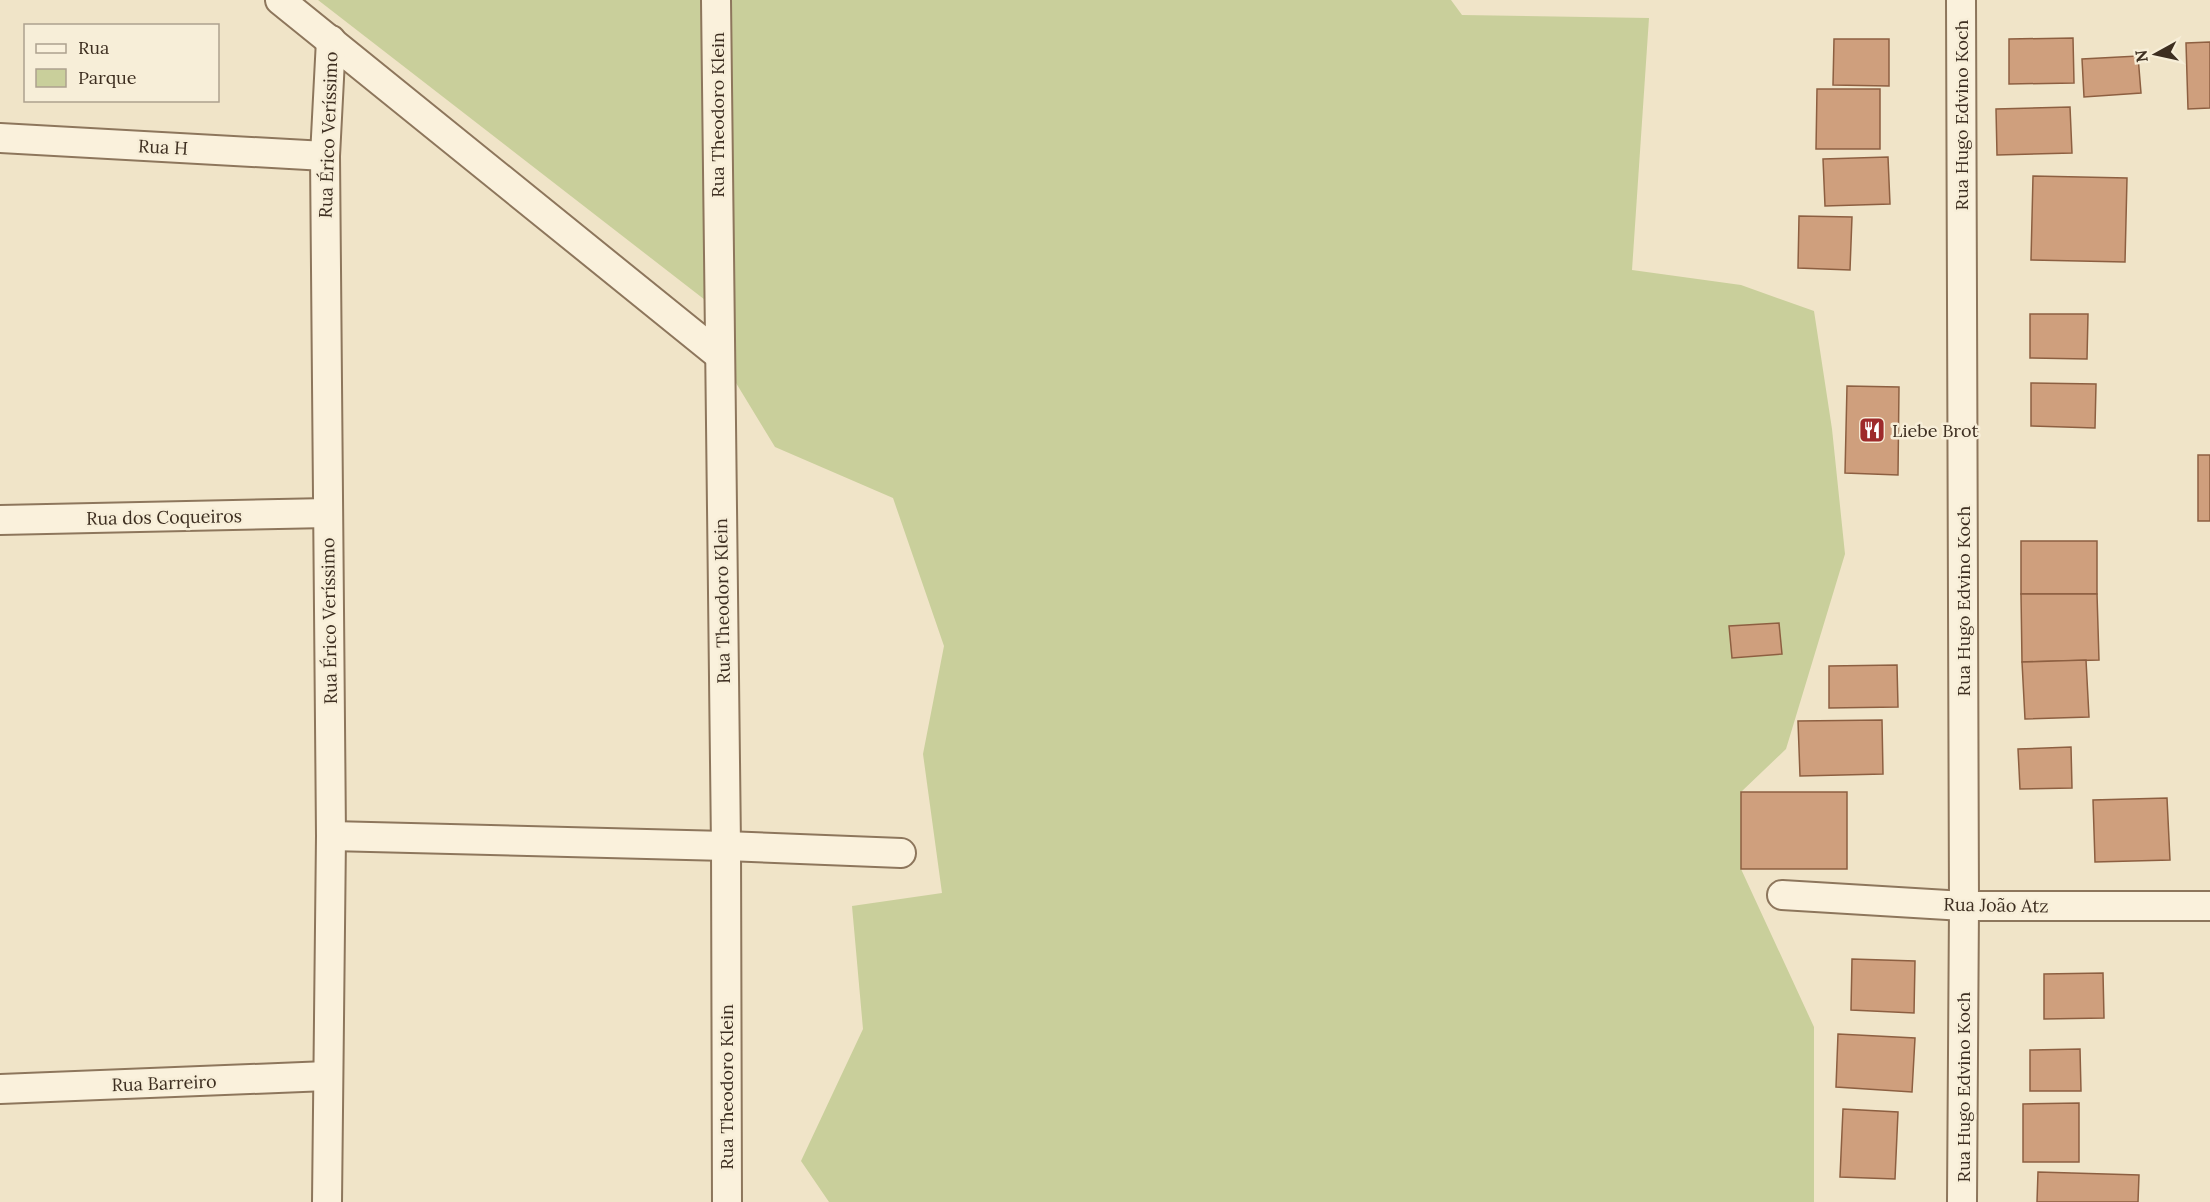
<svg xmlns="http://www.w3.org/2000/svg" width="2210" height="1202" font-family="Lora,serif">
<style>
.green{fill:#c9cf9b}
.building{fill:#cf9f7d;stroke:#8d5f41;stroke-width:1.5}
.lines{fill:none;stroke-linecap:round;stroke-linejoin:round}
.street-casing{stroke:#8d765c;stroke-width:32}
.street{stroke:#faf1dc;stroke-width:28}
.labels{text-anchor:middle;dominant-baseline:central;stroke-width:5;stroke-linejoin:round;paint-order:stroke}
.street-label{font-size:18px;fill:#3d2e20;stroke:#f7eed8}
.poi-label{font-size:18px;fill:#3d2e20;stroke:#f7eed8;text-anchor:start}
</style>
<rect width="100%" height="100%" fill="#f0e4c8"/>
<path class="green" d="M318 0H1451L1462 15 1649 18 1632 270 1741 285 1814 311 1832 429 1845 554 1786 749 1741 792V869L1814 1027V1202H829L801 1161 863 1029 852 906 942 893 923 754 944 646 893 498 775 447 719 355 718 310Z"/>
<g class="building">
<path d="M2073 38 2074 83 2009 84V39Z"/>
<path d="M1834 39H1889V86L1833 85Z"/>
<path d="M2210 42V108L2188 109 2186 43Z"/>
<path d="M2138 56 2141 93 2084 97 2082 59Z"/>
<path d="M1817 89H1880V149H1816Z"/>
<path d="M2070 107 2072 153 1997 155 1996 109Z"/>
<path d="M1888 157 1890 204 1825 206 1823 159Z"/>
<path d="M2033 176 2127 178 2125 262 2031 260Z"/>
<path d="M1799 216 1852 217 1850 270 1798 268Z"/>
<path d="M2030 314H2088L2087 359 2030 358Z"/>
<path d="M2031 383 2096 384 2095 428 2031 426Z"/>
<path d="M1847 386 1899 387 1898 475 1845 473Z"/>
<rect x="2198" y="455" width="12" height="66"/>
<rect x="2021" y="541" width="76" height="53"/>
<path d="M2021 594H2097L2099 660 2022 662Z"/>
<path d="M1779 623 1782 654 1732 658 1729 626Z"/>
<path d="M2086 660 2089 717 2025 719 2022 662Z"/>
<path d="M1897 665 1898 707 1829 708V666Z"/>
<path d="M1882 720 1883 774 1800 776 1798 721Z"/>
<path d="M2071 747 2072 788 2020 789 2018 749Z"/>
<rect x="1741" y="792" width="106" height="77"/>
<path d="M2167 798 2170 860 2095 862 2093 800Z"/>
<path d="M1852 959 1915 961 1914 1013 1851 1010Z"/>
<path d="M2103 973 2104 1018 2044 1019V974Z"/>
<path d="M1838 1034 1915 1038 1912 1092 1836 1087Z"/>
<path d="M2080 1049 2081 1091H2030V1050Z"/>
<path d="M2079 1103V1162H2023V1104Z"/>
<path d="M1843 1109 1898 1112 1895 1179 1840 1177Z"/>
<path d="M2038 1172 2139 1175 2138 1202H2037Z"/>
</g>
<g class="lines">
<defs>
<g id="street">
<path d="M280 0 719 355"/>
<path d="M716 0 726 846 727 1202"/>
<path d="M1961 0 1964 906 1962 1202"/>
<path d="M0 138 325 156"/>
<path d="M0 520 328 513"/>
<path d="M331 836 726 846 901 853"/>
<path d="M1782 895 1964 906H2210"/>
<path d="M0 1089 327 1076"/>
<path d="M327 1202 331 836 325 156 331 40"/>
</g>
</defs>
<use href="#street" class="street-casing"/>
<use href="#street" class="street"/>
</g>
<defs>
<symbol id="restaurant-square" viewBox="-11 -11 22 22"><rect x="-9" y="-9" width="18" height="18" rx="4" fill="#9e2a2b" stroke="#f7eed8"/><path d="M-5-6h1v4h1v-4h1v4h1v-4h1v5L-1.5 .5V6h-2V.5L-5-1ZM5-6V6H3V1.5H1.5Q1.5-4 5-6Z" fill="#fff"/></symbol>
</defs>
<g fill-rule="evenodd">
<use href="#restaurant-square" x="1857" y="415" width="30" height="30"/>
</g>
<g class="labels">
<g class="street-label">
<text transform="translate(717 115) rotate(-90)">Rua Theodoro Klein</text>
<text transform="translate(1961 115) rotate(-90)">Rua Hugo Edvino Koch</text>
<text transform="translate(328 135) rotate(-88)">Rua Érico Veríssimo</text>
<text transform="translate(163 147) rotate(3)">Rua H</text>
<text transform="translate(164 517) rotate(-1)">Rua dos Coqueiros</text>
<text transform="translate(722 601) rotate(-91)">Rua Theodoro Klein</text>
<text transform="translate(1963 601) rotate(-90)">Rua Hugo Edvino Koch</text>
<text transform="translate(329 621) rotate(-91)">Rua Érico Veríssimo</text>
<text transform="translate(1996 905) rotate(1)">Rua João Atz</text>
<text transform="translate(164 1083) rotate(-2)">Rua Barreiro</text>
<text transform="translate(726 1087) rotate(-90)">Rua Theodoro Klein</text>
<text transform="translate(1963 1087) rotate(-90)">Rua Hugo Edvino Koch</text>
</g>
<g class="poi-label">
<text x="1892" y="430">Liebe Brot</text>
</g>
</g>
<rect x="24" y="24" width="195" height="78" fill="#f7eed8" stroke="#ada18e" stroke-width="1.5"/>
<rect x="36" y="44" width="30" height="9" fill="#faf1dc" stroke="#ada18e" stroke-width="1.5"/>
<text x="78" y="54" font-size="18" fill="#3d2e20">Rua</text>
<rect x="36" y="69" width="30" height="18" fill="#c9cf9b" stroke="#ada18e" stroke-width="1.5"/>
<text x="78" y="84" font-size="18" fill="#3d2e20">Parque</text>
<g transform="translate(2156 54) rotate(262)" stroke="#f7eed8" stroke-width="4.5" paint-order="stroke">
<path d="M0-4.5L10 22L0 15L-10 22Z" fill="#3d2e20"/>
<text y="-9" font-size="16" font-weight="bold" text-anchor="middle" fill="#3d2e20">N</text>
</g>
</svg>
